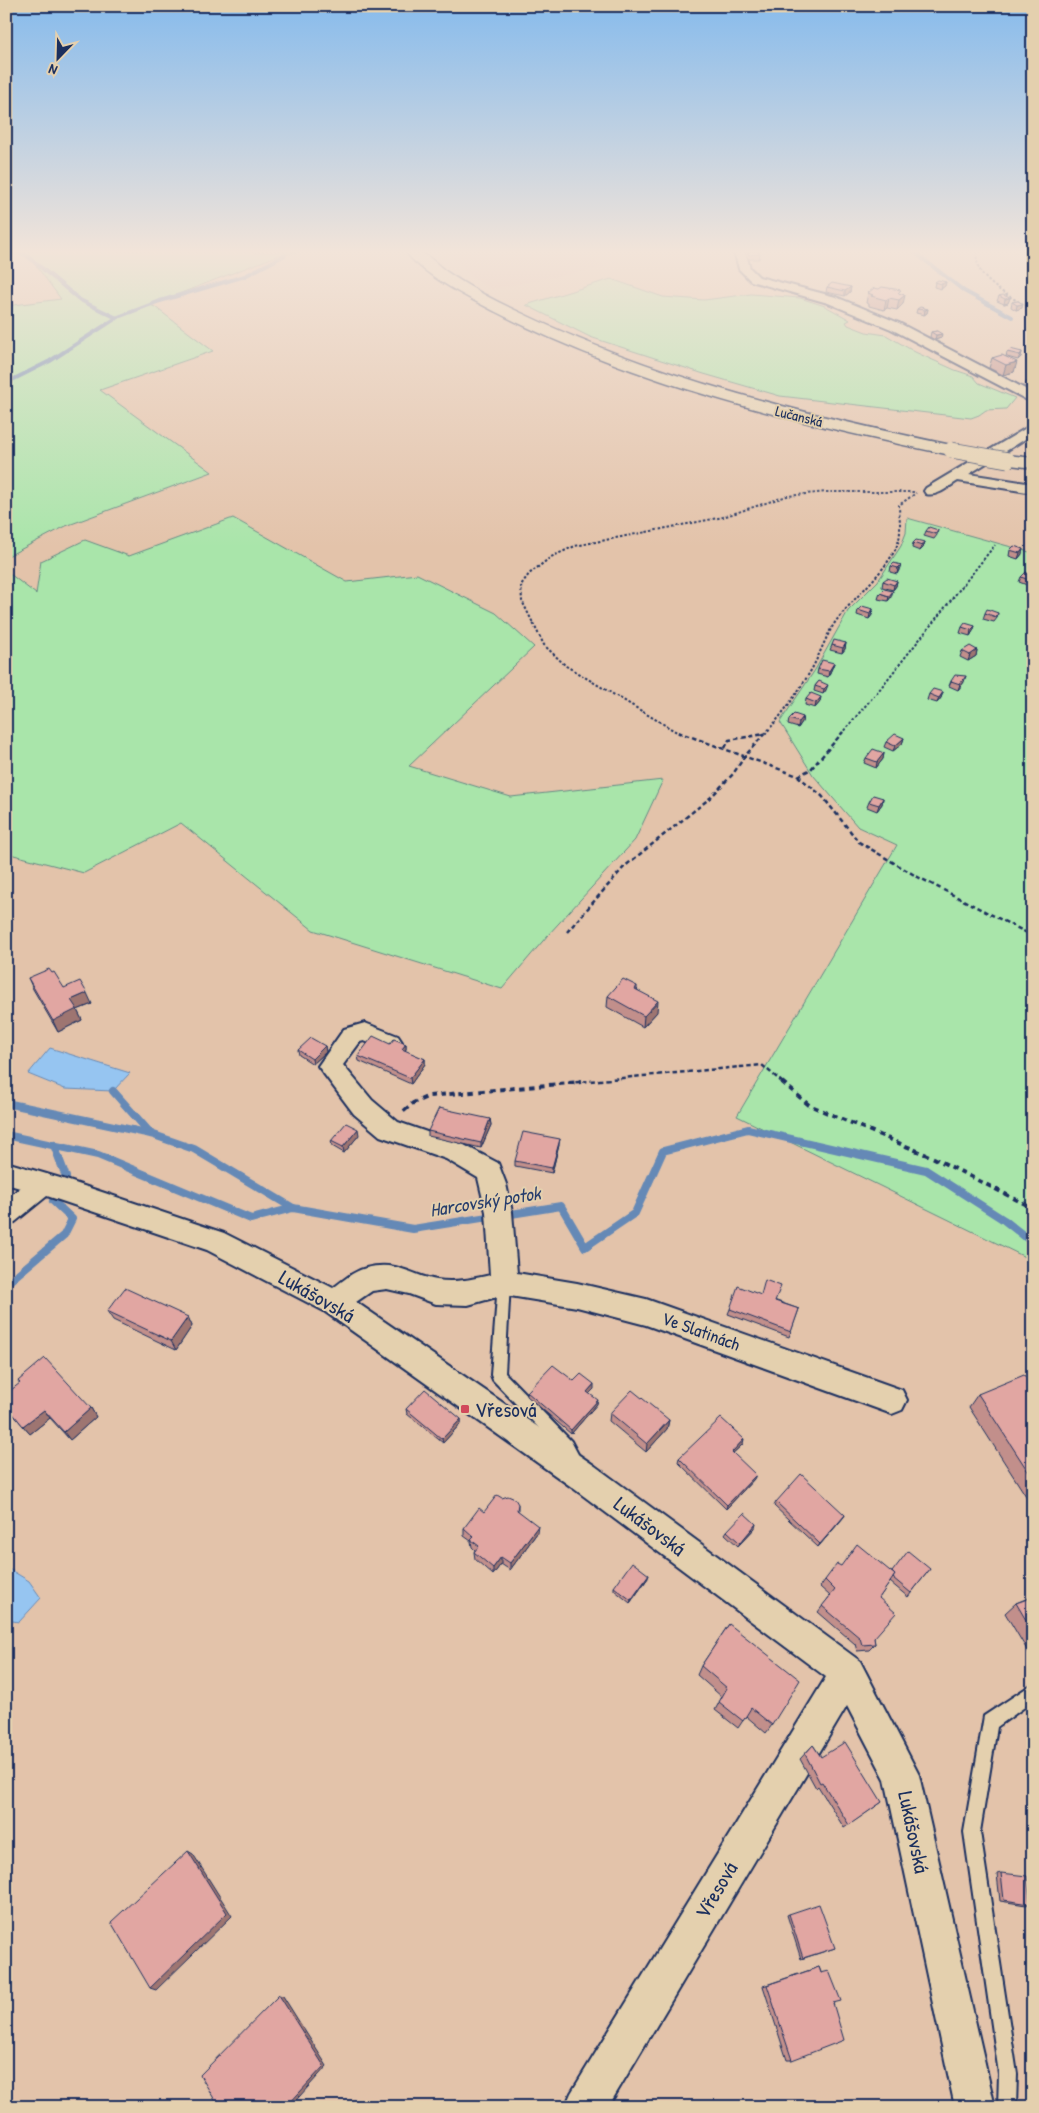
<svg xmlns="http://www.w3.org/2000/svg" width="1039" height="2113" font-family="'Patrick Hand',sans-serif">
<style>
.built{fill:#e2baa8}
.green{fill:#a9e5aa;stroke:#628a84}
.water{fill:#96c5f1;stroke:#6589b6}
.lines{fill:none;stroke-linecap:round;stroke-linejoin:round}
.stream-far1{stroke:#6589b6;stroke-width:4}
.stream{stroke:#6589b6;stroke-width:8}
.lane-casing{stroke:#1b2f5e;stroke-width:4}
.street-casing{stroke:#1b2f5e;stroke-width:4}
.primary-casing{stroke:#1b2f5e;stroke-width:3}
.path-far2{stroke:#1b2f5e;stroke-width:2;stroke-dasharray:2.5 2;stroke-linecap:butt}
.path-far1{stroke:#1b2f5e;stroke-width:2.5;stroke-dasharray:4.5 3;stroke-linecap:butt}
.path{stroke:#1b2f5e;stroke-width:4;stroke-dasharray:5.5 4.5;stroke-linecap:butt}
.lane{fill:#e4d0ae;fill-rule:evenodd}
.street{fill:#e4d0ae;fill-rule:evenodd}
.primary{fill:#e4d0ae;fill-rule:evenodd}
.primary-bridge-casing{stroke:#1b2f5e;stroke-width:17;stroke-linecap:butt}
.primary-bridge{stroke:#e4d0ae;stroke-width:15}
.wall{fill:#c28f8b;stroke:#1b2f5e}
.shaded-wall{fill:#9e7471;stroke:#1b2f5e}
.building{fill:#e1a6a2;stroke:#1b2f5e}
.poi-dot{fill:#d1495b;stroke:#e4d0ae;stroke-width:2}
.labels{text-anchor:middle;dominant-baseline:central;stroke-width:4;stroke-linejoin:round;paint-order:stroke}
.far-street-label{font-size:15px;fill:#1b2f5e;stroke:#e4d0ae}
.street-label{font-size:18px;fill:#1b2f5e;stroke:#e4d0ae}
.water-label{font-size:19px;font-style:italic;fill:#273e6d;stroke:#e4d0ae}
.near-street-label{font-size:21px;fill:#1b2f5e;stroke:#e4d0ae}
.near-poi-label{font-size:21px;fill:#1b2f5e;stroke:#e4d0ae;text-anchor:start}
</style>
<rect width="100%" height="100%" fill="#e3c3aa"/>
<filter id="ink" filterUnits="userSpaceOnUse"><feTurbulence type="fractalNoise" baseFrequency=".02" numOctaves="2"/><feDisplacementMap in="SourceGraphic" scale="10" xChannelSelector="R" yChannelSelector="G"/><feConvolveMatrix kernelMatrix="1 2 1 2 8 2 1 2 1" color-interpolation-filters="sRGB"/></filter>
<g filter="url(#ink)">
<path class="built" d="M448 251H576L605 267 492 289 471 277Z"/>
<g class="green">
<path d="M25 251H254V253L306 251 279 255 150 305 155 307 213 351 100 390 212 472 66 526 6 557V306L61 299Z"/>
<path d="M611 279 663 297 704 300 751 294 800 298 825 306 845 317 850 320 846 322 848 325 866 332 886 335 915 352 955 370 973 376 979 383 1015 398 1006 409 986 410 979 415 971 418 780 396 704 374 590 337 526 305Z"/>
<path d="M233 518 347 582 417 574 496 613 534 647 409 766 511 797 663 780 635 840 548 935 502 989 313 930 181 823 84 873 6 853V571L36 594 41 561 85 540 129 556Z"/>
<path d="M907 518 1033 553V1261L737 1116 897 845 858 827 813 775 780 722 815 670 848 611 878 581 901 546 906 533Z"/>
</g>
<g class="water">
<path d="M50 1048 130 1073 113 1091 65 1089 28 1074Z"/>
<path d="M6 1569H9L29 1581 41 1598 19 1622 6 1620Z"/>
</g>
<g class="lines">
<g class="stream-far1">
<path d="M11 251 26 255 80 300 117 318"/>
<path d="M913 251 964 291 1012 317"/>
<path d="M6 383 50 361 118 317 160 301 245 276 285 255"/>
</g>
<g class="stream">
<path d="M113 1091 151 1134"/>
<path d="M6 1103 151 1134 194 1149 293 1208"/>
<path d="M6 1135 98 1155 251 1219 293 1208 413 1229 494 1216"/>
<path d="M54 1145 66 1177"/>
<path d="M505 1215 561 1206 585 1247 635 1213 663 1151 748 1129 926 1170 1004 1220 1033 1243"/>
<path d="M6 1284 64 1235 72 1219 53 1201"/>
</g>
<defs>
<g id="lane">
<path d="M504 1277 509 1279 510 1283 505 1373 571 1441 580 1458 578 1463 573 1465 568 1463 561 1451 493 1380 491 1375 498 1283 499 1279Z"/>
<path d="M1031 1685 1033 1686V1701L997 1727 980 1832 1017 2074 1016 2107H998L999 2074 964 1832 984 1716Z"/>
</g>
<g id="street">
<path d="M734 251H745L750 268 759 277 836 297 899 323 1033 393V403L891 329 828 303 751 281 739 269Z"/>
<path d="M1033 424V434L969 474 1033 484V493L958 481C948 487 937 497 926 494L924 491 926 488Z"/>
<path d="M365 1023 398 1036 402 1042 398 1048 390 1051 364 1041 360 1042 343 1065 372 1100 398 1122 464 1145 498 1163 506 1184 512 1212 517 1273 577 1283 646 1299 902 1390 907 1400 902 1410 892 1414 646 1325 577 1307 504 1295 468 1305 436 1304 409 1294 387 1289 372 1291 356 1302 595 1466 860 1661 919 1775 995 2107H955L885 1779 847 1706 608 2107H565L571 2093 826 1677 573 1488 324 1311 207 1250 47 1196 15 1222 6 1225V1199L20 1188 6 1184V1162L60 1178 224 1233 333 1288C343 1281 353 1271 366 1268 397 1260 410 1275 437 1280 455 1283 472 1279 490 1275L486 1212 478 1178 446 1159 380 1136 354 1114 318 1066 344 1029Z"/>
</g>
<g id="primary">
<path d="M405 251C409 251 416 250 420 252 428 255 440 267 447 272 469 287 493 300 517 311 655 378 802 414 951 445L957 446 959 450 957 454 951 455C795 423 639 385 496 312 469 298 423 275 405 251Z"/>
<path d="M1008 455 1033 458V468L1002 464 1000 460 1002 456Z"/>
</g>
</defs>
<use href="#lane" class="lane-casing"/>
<use href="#street" class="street-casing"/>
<use href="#primary" class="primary-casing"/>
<g class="path-far2">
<path d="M977 252C972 280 1012 298 1033 309"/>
<path d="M680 734 566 666 544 645 522 601 521 585 529 574 551 557 575 546 723 517 787 496 826 492H916"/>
<path d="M765 734C782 715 797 694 810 672 820 655 825 637 836 621 853 598 889 569 898 543 902 531 899 517 899 505L916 493"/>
<path d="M841 734 879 690 995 545"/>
</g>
<g class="path-far1">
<path d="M678 732 798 776 822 796 859 842 916 876 1033 936"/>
<path d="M725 748 729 740 765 734"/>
<path d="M798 776 811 769 843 732"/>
<path d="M567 932 625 866 710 798 733 774 745 756 766 732"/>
<path d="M568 1083 762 1065 783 1083"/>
</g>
<g class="path">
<path d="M782 1082 809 1105 934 1158 1033 1208"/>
<path d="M404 1111 413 1103 429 1096 581 1082"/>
</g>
<use href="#lane" class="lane"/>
<use href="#street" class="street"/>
<use href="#primary" class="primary"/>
<defs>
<path id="primary-bridge" d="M951 450 1008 460"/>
</defs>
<use href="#primary-bridge" class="primary-bridge-casing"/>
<use href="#primary-bridge" class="primary-bridge"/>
</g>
<g class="wall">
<path d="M744 251H758L760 254 759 259H748Z"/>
<path d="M935 282H946L945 286 941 289 934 287Z"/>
<path d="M827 287H851L850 292 845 296 826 292Z"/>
<path d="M868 293 901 294 903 304 897 310 887 308 884 310 869 306V304L866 303Z"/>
<path d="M1033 293V301L1027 300 1028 295Z"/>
<path d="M999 296 1010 298 1008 303 1004 304 997 301Z"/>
<path d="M1018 301 1022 308 1016 310 1011 307 1012 302Z"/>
<path d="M917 309H928L927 313 924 315 916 313Z"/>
<path d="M937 331 941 338 935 340 930 337 931 332Z"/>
<path d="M1007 352H1022L1021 357 1018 360 1007 357 1014 372 1003 375 989 368 992 358 1006 357Z"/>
<path d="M1033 381V388L1030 389 1025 387 1026 382Z"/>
<path d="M938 530 937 535 934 539 924 536 926 531Z"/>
<path d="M925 542 923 548 920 551 912 548 913 543Z"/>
<path d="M1014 546 1022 554 1018 559 1009 556 1010 550Z"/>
<path d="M894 563 899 570 897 574 890 572 891 566Z"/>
<path d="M1033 575 1031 581 1027 585 1019 582 1021 577Z"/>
<path d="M883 581H897L896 586 893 590 882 587Z"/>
<path d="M880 593 891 597 888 601 878 599Z"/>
<path d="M873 609 872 615 869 619 857 615 858 610Z"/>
<path d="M985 613H998L997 618 994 622 983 619Z"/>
<path d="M975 626 973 631 970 636 960 633 962 627Z"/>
<path d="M846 643 845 649 842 653 830 650 832 645Z"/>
<path d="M977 650 976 656 968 661 960 657 962 651Z"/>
<path d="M834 663 832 668 828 677 817 674 818 669Z"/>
<path d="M819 681 826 690 823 694 814 691 815 686Z"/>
<path d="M951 681 964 682 958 690 949 686Z"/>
<path d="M943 692 941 698 937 703 927 700 929 694Z"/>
<path d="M806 699 820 702 815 708 805 705Z"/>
<path d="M803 717 802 722 798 728 788 725 789 719Z"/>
<path d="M904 738 902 744 893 751 884 747 886 742Z"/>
<path d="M884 753 883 759 876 768 864 763 866 758Z"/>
<path d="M883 798 882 804 877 811 867 807 869 802Z"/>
<path d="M28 978 64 988 92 1004 77 1010 82 1020 58 1032 33 989Z"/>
<path d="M637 986V989L657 1012 643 1027 607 1007 608 996Z"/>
<path d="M390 1044H406V1049L405 1051 425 1059V1064L411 1084 359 1061 358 1056Z"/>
<path d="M325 1046 326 1052 313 1064 299 1055 298 1050Z"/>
<path d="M490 1119 491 1125 481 1148 428 1136V1131Z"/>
<path d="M359 1135 344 1153 332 1146 331 1141Z"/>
<path d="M559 1144 552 1173 515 1166V1161Z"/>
<path d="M760 1295 799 1309 789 1337 728 1314 730 1309Z"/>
<path d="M107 1311 188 1317 192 1326 176 1350 113 1320Z"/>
<path d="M18 1381 91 1408 96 1417 70 1440 50 1418 30 1434 6 1406 20 1384Z"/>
<path d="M574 1381 594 1389 589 1394 597 1404 571 1434 527 1396V1392Z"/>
<path d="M1033 1387V1507L969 1407 978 1394Z"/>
<path d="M406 1409 461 1419V1423L443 1443 407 1414Z"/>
<path d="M610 1413 669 1420 667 1429 646 1452 609 1421Z"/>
<path d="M743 1444 733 1453 754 1479 726 1509 678 1462 679 1458Z"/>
<path d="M776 1502 845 1515 843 1518 818 1547 774 1506Z"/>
<path d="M518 1504V1511L537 1533 510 1570 501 1564 493 1575 475 1559 474 1552 475 1550 472 1547 471 1541 464 1536V1528L484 1512Z"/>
<path d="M755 1528 738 1546 725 1534 727 1531Z"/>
<path d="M841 1566 892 1572 930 1569 908 1597 890 1582 879 1598 874 1638 875 1644 869 1650 857 1651 855 1644 818 1612 830 1596 820 1587 825 1580Z"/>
<path d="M648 1578 630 1603 614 1590V1587Z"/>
<path d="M1033 1596V1660L1005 1613 1016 1603Z"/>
<path d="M729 1624 772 1725 766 1733 746 1716 738 1728 715 1710 722 1697 697 1675 701 1666Z"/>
<path d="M813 1745 821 1757 882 1802 844 1828 818 1786 816 1788 800 1759Z"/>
<path d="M1001 1873 1030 1904 1026 1905 1000 1901 997 1874Z"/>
<path d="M789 1914 835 1948 801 1959 787 1915Z"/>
<path d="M819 1967 833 2003 792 2060H787L763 1986Z"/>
</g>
<g class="shaded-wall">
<path d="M946 282 945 286 941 289 942 284Z"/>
<path d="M851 287 850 292 845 296V291Z"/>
<path d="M905 295 903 304 897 310 899 300Z"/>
<path d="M889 298 887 308 884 310 886 300Z"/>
<path d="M1010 298 1008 303 1004 304 1005 299Z"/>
<path d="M1023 304 1022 308 1016 310 1017 305Z"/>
<path d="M928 309 927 313 924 315 925 310Z"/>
<path d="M942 334 941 338 935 340 936 335Z"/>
<path d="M1022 352 1021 357 1018 360 1020 355Z"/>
<path d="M1017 362 1014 372 1003 375 1006 365Z"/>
<path d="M1031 384H1033V388L1030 389Z"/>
<path d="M925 542 923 548 920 551 922 546Z"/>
<path d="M1023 549 1022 554 1018 559 1020 553Z"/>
<path d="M901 565 899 570 897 574 898 568Z"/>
<path d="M1033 576 1031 581 1027 585 1029 580Z"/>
<path d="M897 581 896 586 893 590 894 585Z"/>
<path d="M893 591 891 597 888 601 889 596Z"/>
<path d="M873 609 872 615 869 619 870 614Z"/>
<path d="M975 626 973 631 970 636 971 630Z"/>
<path d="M846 643 845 649 842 653 843 648Z"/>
<path d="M977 650 976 656 968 661 970 655Z"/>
<path d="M834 663 832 668 828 677 829 671Z"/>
<path d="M966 676 964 682 958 690 960 684Z"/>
<path d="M828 685 826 690 823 694 824 689Z"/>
<path d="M943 692 941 698 937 703 939 698Z"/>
<path d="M821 697 820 702 815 708 816 703Z"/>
<path d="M803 717 802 722 798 728 799 722Z"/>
<path d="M904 738 902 744 893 751 895 746Z"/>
<path d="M884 753 883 759 876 768 877 762Z"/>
<path d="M883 798 882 804 877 811 879 805Z"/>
<path d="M87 993 92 1004 77 1010 82 1020 58 1032 53 1021 71 1000Z"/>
<path d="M658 1001 657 1012 643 1027 644 1016Z"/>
<path d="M406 1044V1049L402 1055V1049Z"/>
<path d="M325 1046 326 1052 313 1064 312 1059Z"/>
<path d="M425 1059V1064L411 1084 410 1078Z"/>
<path d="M490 1119 491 1125 481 1148V1143Z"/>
<path d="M358 1129 359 1135 344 1153 343 1147Z"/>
<path d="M560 1139 559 1144 552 1173V1168Z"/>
<path d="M188 1317 192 1326 176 1350 171 1341Z"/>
<path d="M594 1384V1389L587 1396V1392Z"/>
<path d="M598 1400 597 1404 571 1434V1430Z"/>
<path d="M91 1408 96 1417 70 1440 64 1432Z"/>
<path d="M44 1410 50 1418 30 1434 23 1426Z"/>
<path d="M461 1419V1423L443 1443 442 1439Z"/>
<path d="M669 1420 667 1429 646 1452 647 1444Z"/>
<path d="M744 1439 743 1444 730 1456 732 1452Z"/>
<path d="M756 1475 754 1479 726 1509 727 1505Z"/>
<path d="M845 1515 843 1518 818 1547 820 1544Z"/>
<path d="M756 1524 755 1528 738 1546 740 1543Z"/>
<path d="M538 1526 537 1533 510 1570V1563Z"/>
<path d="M501 1557V1564L493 1575V1568Z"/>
<path d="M649 1575 648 1578 630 1603 631 1600Z"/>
<path d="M188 1851 193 1854 232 1916 156 1990 150 1988Z"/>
<path d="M279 1995 283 1996 327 2066 290 2107H286Z"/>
</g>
<g class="building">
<path d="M747 251H758L760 254 749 255Z"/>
<path d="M938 280 946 282 942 284 935 282Z"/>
<path d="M832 283 851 287 845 291 827 287Z"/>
<path d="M882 287 901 290 898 293 905 295 899 300 889 298 886 300 871 296 873 295 868 293 874 288 879 289Z"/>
<path d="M1032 293 1033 296 1028 295Z"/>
<path d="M1003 295 1010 298 1005 299 999 296Z"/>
<path d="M1018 301 1023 304 1017 305 1012 302Z"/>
<path d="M920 307 928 309 925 310 917 309Z"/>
<path d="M937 331 942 334 936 335 931 332Z"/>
<path d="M1010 349 1022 352 1020 355 1007 352Z"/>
<path d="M1002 355 1017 362 1006 365 992 358Z"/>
<path d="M1031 380 1033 381V384H1031L1026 382Z"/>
<path d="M929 527 938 530 936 534 926 531Z"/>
<path d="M916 540 925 542 922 546 913 543Z"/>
<path d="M1014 546 1023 549 1020 553 1010 550Z"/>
<path d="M894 563 901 565 898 568 891 566Z"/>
<path d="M1026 572 1033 575V576L1029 580 1021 577Z"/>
<path d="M887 578 897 581 894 585 883 581Z"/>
<path d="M884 589 893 591 889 596 880 593Z"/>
<path d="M862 606 873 609 870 614 858 610Z"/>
<path d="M987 609 998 613 996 617 985 613Z"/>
<path d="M965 623 975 626 971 630 962 627Z"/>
<path d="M834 640 846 643 843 648 832 645Z"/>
<path d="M970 646 977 650 970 655 962 651Z"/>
<path d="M822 660 834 663 829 671 818 669Z"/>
<path d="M955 675 966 676 960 684 951 681Z"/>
<path d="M819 681 828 685 824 689 815 686Z"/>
<path d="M933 689 943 692 939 698 929 694Z"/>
<path d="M811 693 821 697 816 703 806 699Z"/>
<path d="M794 714 803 717 799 722 789 719Z"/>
<path d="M895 734 904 738 895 746 886 742Z"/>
<path d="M873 749 884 753 877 762 866 758Z"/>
<path d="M873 795 883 798 879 805 869 802Z"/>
<path d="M49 969 52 973 54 972 64 988 80 981 87 993 71 1000 77 1009 53 1021 28 978Z"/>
<path d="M623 979 637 986 635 989 658 1001 644 1016 608 996Z"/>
<path d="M373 1036 390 1044 394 1039 406 1044 402 1049 425 1059 410 1078 358 1056Z"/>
<path d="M311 1038 325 1046 312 1059 298 1050Z"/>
<path d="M439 1108 490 1119 481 1143 428 1131Z"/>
<path d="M346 1123 358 1129 343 1147 331 1141Z"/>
<path d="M523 1132 560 1139 552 1168 515 1161Z"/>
<path d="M765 1280 781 1286 775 1301 799 1309 791 1332 730 1309 738 1286 761 1295Z"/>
<path d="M125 1288 188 1317 171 1341 107 1311Z"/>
<path d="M45 1358 91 1408 64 1432 44 1410 23 1426 6 1405V1394L20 1383 18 1381Z"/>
<path d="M553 1365 574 1381 581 1374 594 1384 587 1392 598 1400 571 1430 527 1392Z"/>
<path d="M1024 1375 1033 1387V1479L978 1394Z"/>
<path d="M425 1389 461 1419 442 1439 406 1409Z"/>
<path d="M632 1390 669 1420 647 1444 610 1413Z"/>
<path d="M721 1418 744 1439 732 1452 756 1475 727 1505 679 1458Z"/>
<path d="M801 1474 845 1515 820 1544 776 1502Z"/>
<path d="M497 1495 502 1498 508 1496 515 1499 518 1504 517 1510 538 1526 510 1563 501 1557 493 1568 474 1552 479 1546 471 1540 474 1537 464 1528 479 1508 484 1512Z"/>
<path d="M744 1513 756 1524 740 1543 727 1531Z"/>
<path d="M857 1544 895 1575 879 1598 896 1613 874 1638 875 1644 862 1645 860 1638 822 1606 835 1590 825 1580 837 1564 841 1566Z"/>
<path d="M908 1551 930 1569 911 1593 893 1578 895 1575 892 1572Z"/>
<path d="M632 1562 649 1575 631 1600 614 1587Z"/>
<path d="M1033 1597V1632L1016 1603Z"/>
<path d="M729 1624 800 1680 772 1725 751 1708 743 1721 719 1702 727 1688 701 1666Z"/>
<path d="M845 1742 882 1802 849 1825 822 1782 820 1783 805 1754 813 1745 821 1757Z"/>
<path d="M188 1851 227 1913 150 1988 111 1922Z"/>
<path d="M1001 1873 1027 1876 1030 1904 1004 1900Z"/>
<path d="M819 1904 835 1948 803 1958 789 1914Z"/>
<path d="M819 1967 821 1973 829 1971 841 2001 833 2003 844 2040 792 2060 767 1985Z"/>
<path d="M279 1995 324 2066 286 2107H219L200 2075Z"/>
</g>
</g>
<linearGradient id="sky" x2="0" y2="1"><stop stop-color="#87bbec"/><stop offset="0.46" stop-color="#f2e4d9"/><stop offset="1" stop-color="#f2e4d9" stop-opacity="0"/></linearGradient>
<rect width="1039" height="547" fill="url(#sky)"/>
<rect class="poi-dot" x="460" y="1404" width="10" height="10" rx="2.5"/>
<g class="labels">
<g class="far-street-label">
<text transform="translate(799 416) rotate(14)">Lučanská</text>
</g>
<g class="street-label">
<text transform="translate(701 1331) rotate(20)">Ve Slatinách</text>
</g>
<g class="water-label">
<text transform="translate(485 1201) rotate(-9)">Harcovský potok</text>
</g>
<g class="near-street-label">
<text transform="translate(317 1296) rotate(30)">Lukášovská</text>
<text transform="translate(650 1526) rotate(37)">Lukášovská</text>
<text transform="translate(914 1832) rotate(78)">Lukášovská</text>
<text transform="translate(716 1890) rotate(-59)">Vřesová</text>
</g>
<g class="near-poi-label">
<text x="475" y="1409">Vřesová</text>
</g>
</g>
<rect width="1039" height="2113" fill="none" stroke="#e4d0ae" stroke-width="25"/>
<rect x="12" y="12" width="1014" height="2088" fill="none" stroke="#1b2f5e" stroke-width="2" filter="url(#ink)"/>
<g transform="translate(58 58) rotate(203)" stroke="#e4d0ae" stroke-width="4" paint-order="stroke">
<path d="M0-4L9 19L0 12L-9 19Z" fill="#1b2f5e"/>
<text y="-8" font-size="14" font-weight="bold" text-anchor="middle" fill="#1b2f5e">N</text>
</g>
</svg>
